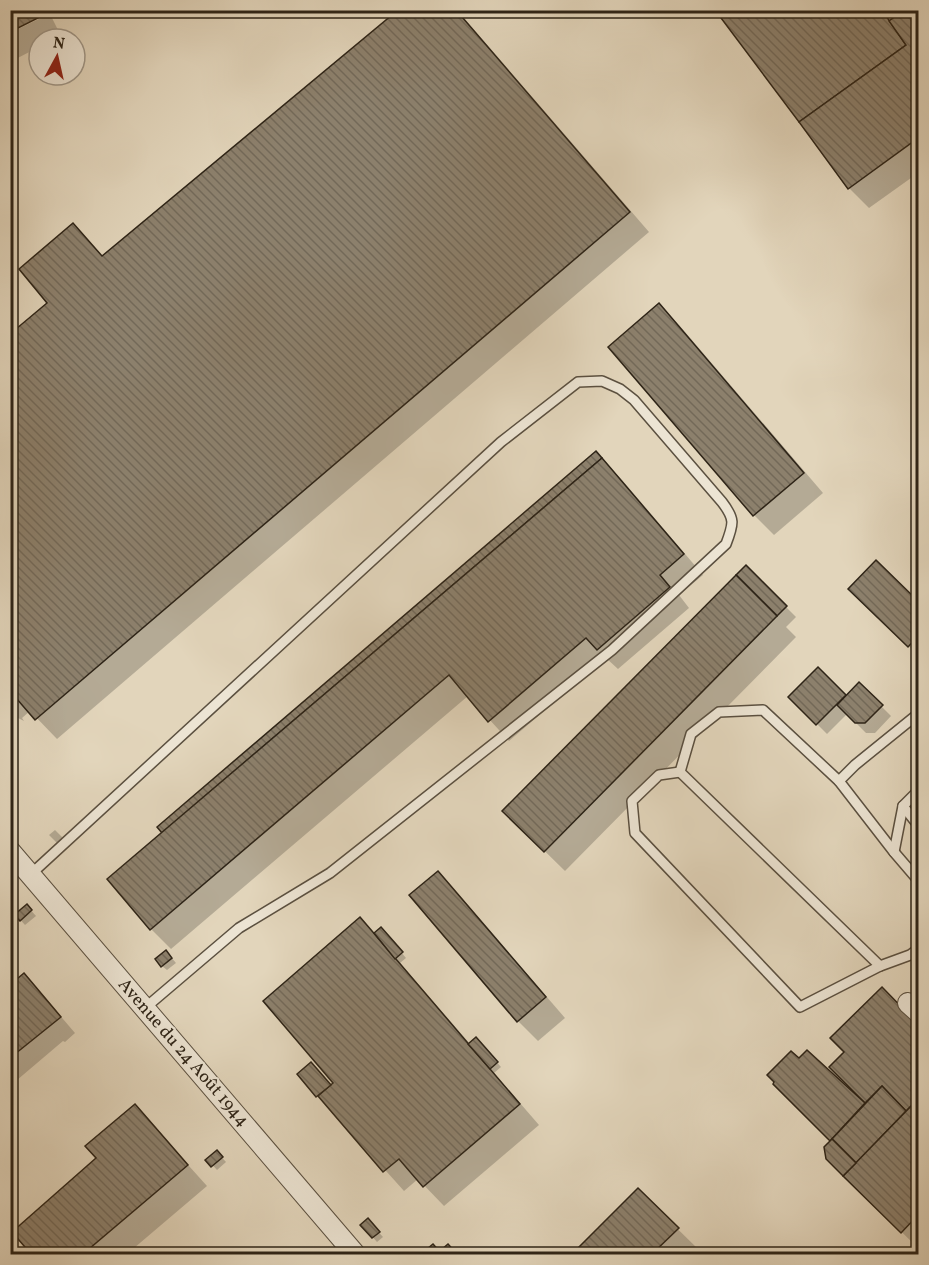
<svg xmlns="http://www.w3.org/2000/svg" width="929" height="1265" font-family="Vollkorn,serif">
<style>
.shadow{fill:#0003}
.building{fill:url(#building-back-hatch);stroke:#2e2417;stroke-width:1.5}
.lines{fill:none;stroke-linecap:round;stroke-linejoin:round}
.service-casing{stroke:#5b5040;stroke-width:12}
.minor-casing{stroke:#5b5040;stroke-width:22}
.service{stroke:#ece4d3;stroke-width:9}
.minor{stroke:#ece4d3;stroke-width:20}
.labels{text-anchor:middle;dominant-baseline:central;stroke-width:4.5;stroke-linejoin:round;paint-order:stroke}
.street-label{font-size:18px;fill:#2e2417;stroke:#ece4d3}
</style>
<defs>
<pattern id="building-back-hatch" width="6" height="6" patternUnits="userSpaceOnUse" patternTransform="scale(1.5)"><rect width="6" height="6" fill="#8c806c"/><path d="M-1 5l2 2M0 0l6 6M5-1l2 2" fill="none" stroke="#736958"/></pattern>
</defs>
<rect width="100%" height="100%" fill="#e2d5bb"/>
<filter id="stains"><feTurbulence type="fractalNoise" baseFrequency=".00333" numOctaves="4"/><feColorMatrix values="0 0 0 0 .2 0 0 0 0 .09 0 0 0 0 .02 0 0 0 .5 -.17"/></filter>
<radialGradient id="worn" r=".72"><stop offset=".6" stop-color="#630" stop-opacity="0"/><stop offset="1" stop-color="#630" stop-opacity=".3"/></radialGradient>
<g class="shadow">
<path d="M10 10H48L61 36 55 39H39V47L10 62V33L49 14 48 11 10 30Z"/>
<path d="M400 10H457L649 232 57 739 30 711 22 718 24 721 10 714V336L49 303 73 225 103 257Z"/>
<path d="M716 10H893L898 17 906 10H918V173L869 208 849 188Z"/>
<path d="M659 305 679 325 823 493 774 535 754 515Z"/>
<path d="M596 453 622 480 703 575 679 595 689 608 618 669 606 658 509 741 468 696 171 949 151 929 109 880Z"/>
<path d="M876 563 918 604V655L850 589Z"/>
<path d="M746 567 796 617 786 627 796 637 565 871 504 811Z"/>
<path d="M818 669 846 697 859 684 891 716 875 733H866L847 714 827 734 790 697Z"/>
<path d="M55 830 64 839 58 844 49 835Z"/>
<path d="M437 873 457 893 565 1018 538 1041 518 1021Z"/>
<path d="M27 906 36 916 25 925 16 915Z"/>
<path d="M360 919 375 934H386L406 958 400 963 470 1044 480 1043 501 1067 494 1073 539 1125 444 1206 418 1179 404 1191 299 1074 311 1064 332 1086 336 1083Z"/>
<path d="M170 956 176 963 167 970 162 966Z"/>
<path d="M918 976V985L914 980Z"/>
<path d="M10 989 39 991 75 1033 65 1042 63 1041 10 1086Z"/>
<path d="M882 989 918 1026V1248L865 1196 833 1140 790 1099 799 1060 807 1052 869 1109 871 1107 831 1067 846 1052Z"/>
<path d="M135 1106 207 1186 127 1254H33L14 1232 98 1158Z"/>
<path d="M217 1152 226 1162 217 1170 208 1160Z"/>
<path d="M638 1190 698 1249 692 1254H574Z"/>
<path d="M362 1225H372L383 1237 377 1242Z"/>
</g>
<g class="building">
<path d="M10 10H39L42 16 10 32Z"/>
<path d="M398 10H456L630 212 35 720 10 691V334L47 303 19 269 73 223 102 256Z"/>
<path d="M715 10H882L906 45 799 122Z"/>
<path d="M904 10H918V138L848 189 799 122 906 45 889 21Z"/>
<path d="M659 303 804 473 753 516 608 347Z"/>
<path d="M596 451 602 458 162 833 157 827Z"/>
<path d="M602 458 684 554 660 575 670 587 597 650 586 638 488 722 449 675 150 930 107 879Z"/>
<path d="M876 560 918 601V636L908 647 848 589Z"/>
<path d="M746 565 787 606 777 616 736 575Z"/>
<path d="M736 575 777 616 544 852 502 811Z"/>
<path d="M818 667 846 695 816 725 788 697Z"/>
<path d="M859 682 883 705 865 723H855L837 705Z"/>
<path d="M438 871 546 997 517 1022 409 895Z"/>
<path d="M27 904 32 910 20 921 14 915Z"/>
<path d="M360 917 520 1104 423 1187 399 1159 383 1172 318 1096 333 1083 263 1001Z"/>
<path d="M381 927 403 952 395 959 374 933Z"/>
<path d="M166 950 172 958 161 967 155 959Z"/>
<path d="M24 973 61 1017 10 1058V987L13 986 11 984Z"/>
<path d="M882 987 918 1024V1099L906 1111 882 1086 865 1103 829 1067 844 1052 830 1038Z"/>
<path d="M476 1037 498 1062 490 1069 468 1044Z"/>
<path d="M807 1050 865 1103 830 1141 773 1084 774 1082 767 1075 791 1051 799 1058Z"/>
<path d="M311 1062 331 1085 316 1097 297 1074Z"/>
<path d="M882 1086 906 1111 856 1163 832 1139Z"/>
<path d="M918 1099V1215L901 1233 843 1176Z"/>
<path d="M135 1104 188 1165 83 1254H31L12 1232 96 1158 85 1146Z"/>
<path d="M832 1139 856 1163 843 1176 826 1159 824 1147Z"/>
<path d="M217 1150 223 1157 211 1167 205 1160Z"/>
<path d="M638 1188 679 1228 652 1254H572Z"/>
<path d="M368 1218 380 1232 372 1238 360 1225Z"/>
<path d="M433 1244 442 1254H421Z"/>
<path d="M448 1244 457 1254H442L440 1251Z"/>
</g>
<g class="lines">
<defs>
<g id="service">
<path d="M680 772 659 775 632 801 635 833 800 1007 880 966"/>
<path d="M839 781 855 765 918 714"/>
<path d="M903 806 918 825"/>
<path d="M894 852 903 806 918 791"/>
<path d="M30 875 501 442 578 382 602 381 620 389 634 400 722 502C735 519 734 523 726 544L612 650 330 873 239 928 145 1008"/>
<path d="M918 880 894 852 839 781 763 710 719 712 691 734 680 772 880 966 910 955 918 949"/>
</g>
<g id="minor">
<path d="M10 851 355 1254"/>
<path d="M908 1003 918 1012"/>
</g>
</defs>
<use href="#service" class="service-casing"/>
<use href="#minor" class="minor-casing"/>
<use href="#service" class="service"/>
<use href="#minor" class="minor"/>
</g>
<g class="labels">
<g class="street-label">
<text transform="translate(183 1053) rotate(49)">Avenue du 24 Août 1944</text>
</g>
</g>
<rect width="929" height="1265" fill="none" stroke="#e2d5bb" stroke-width="36"/>
<rect x="12" y="12" width="905" height="1241" fill="none" stroke="#2e2417" stroke-width="3"/>
<rect x="18" y="18" width="893" height="1229" fill="none" stroke="#2e2417" stroke-width="1.5"/>
<g transform="translate(57 57) rotate(8)"><circle r="28" fill="#ece4d3" stroke="#a09788" stroke-width="1.5"/>
<path d="M0-4.5L10 22L0 15L-10 22Z" fill="#8f2418"/>
<text y="-9" font-size="16" font-weight="bold" text-anchor="middle" fill="#2e2417">N</text>
</g>
<rect width="100%" height="100%" filter="url(#stains)"/>
<rect width="100%" height="100%" fill="url(#worn)"/>
</svg>
